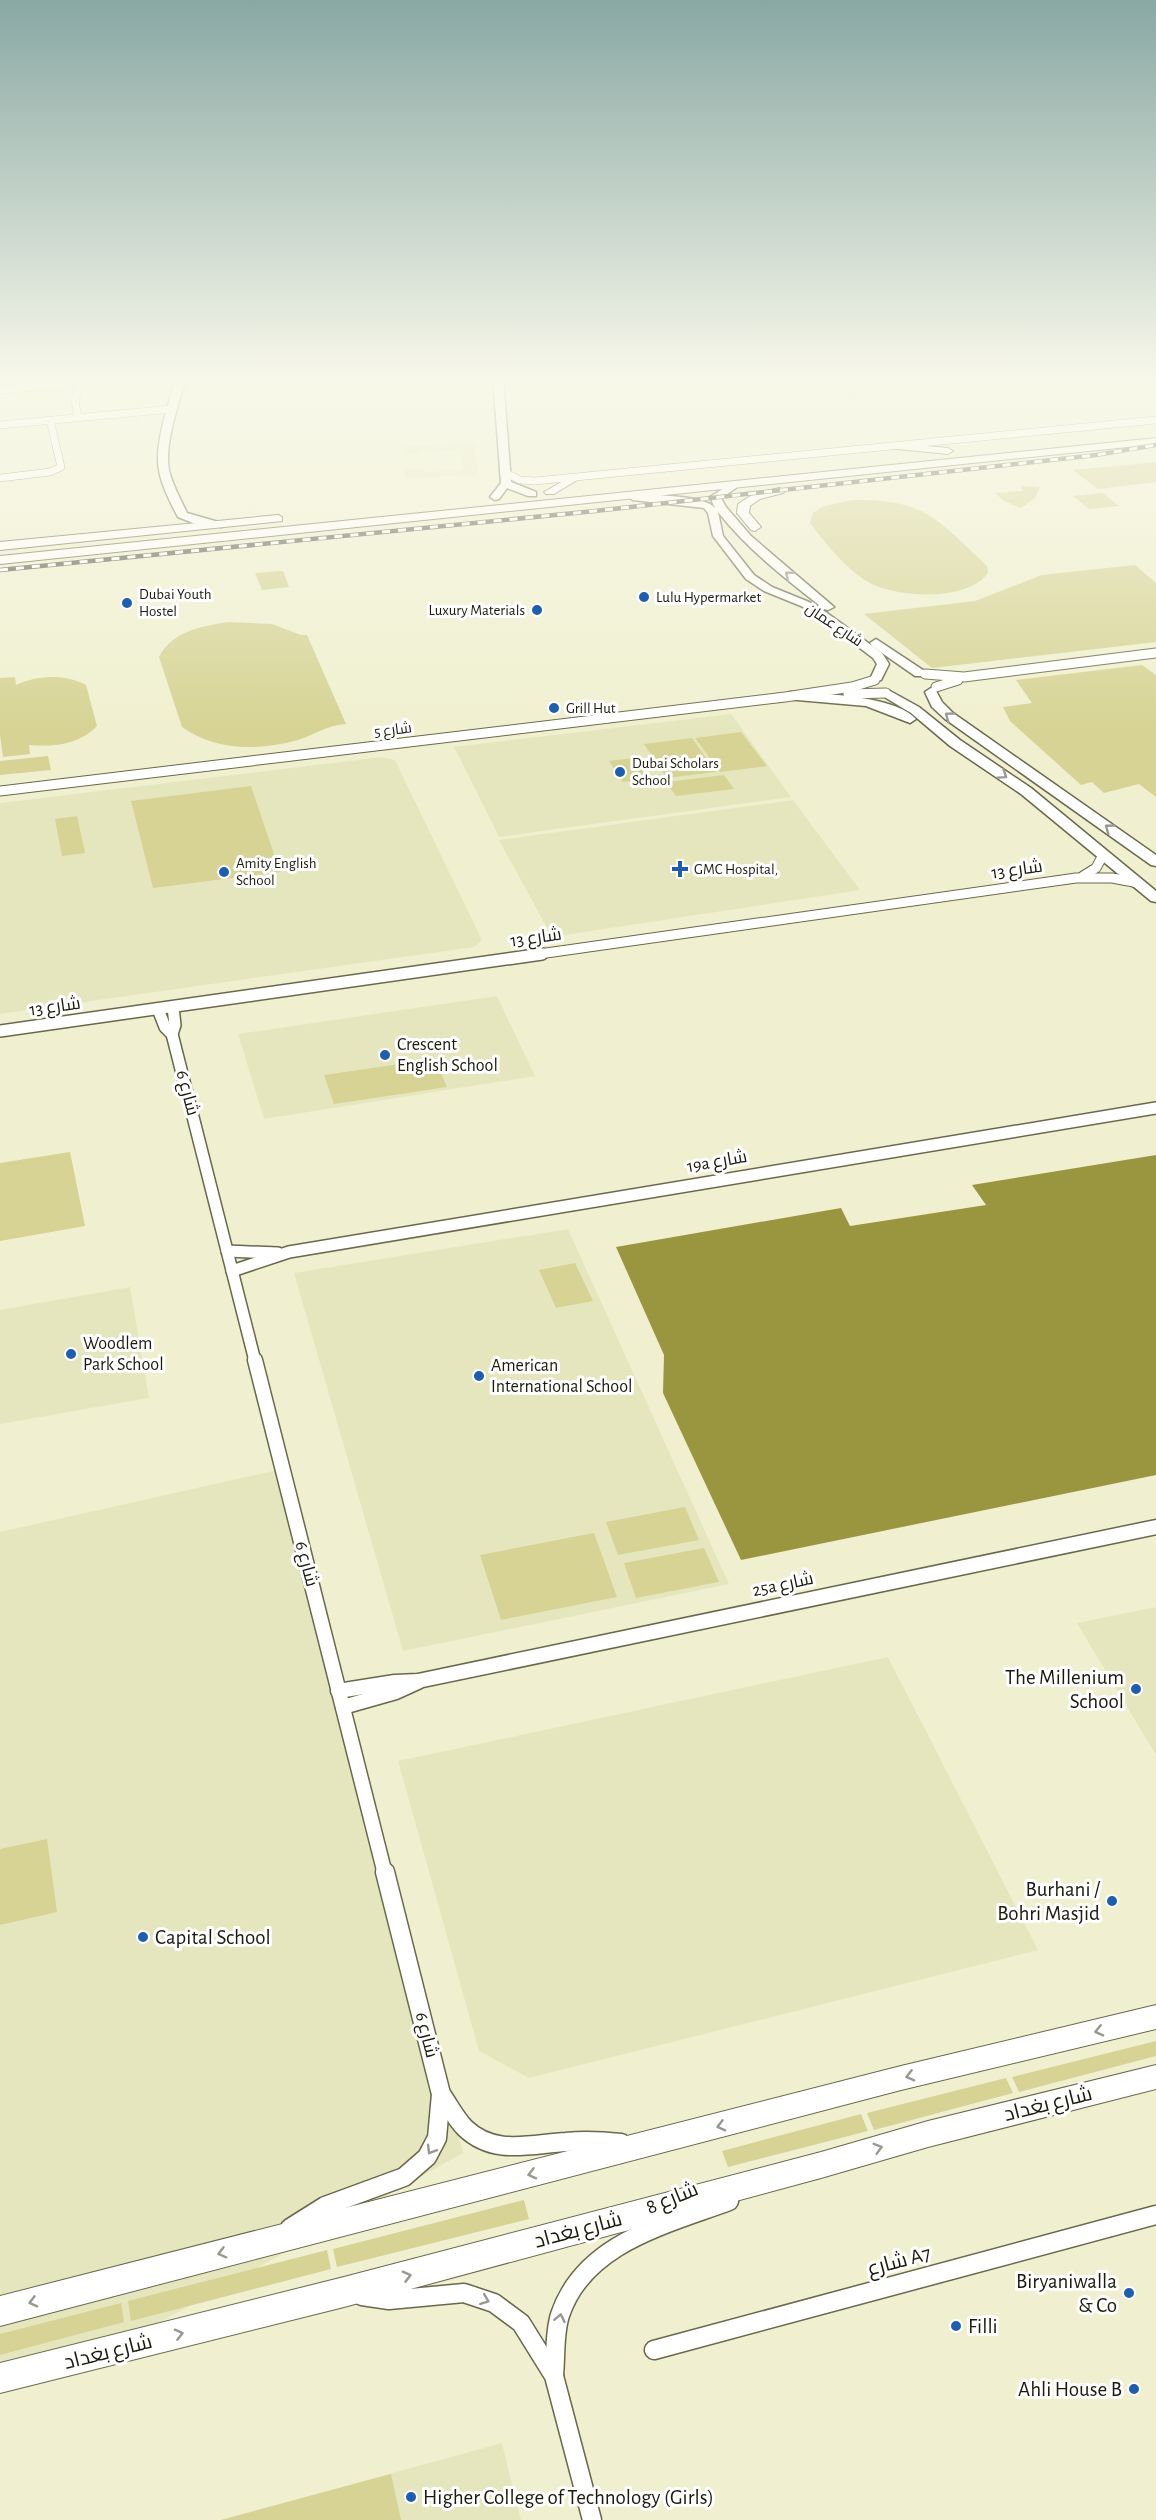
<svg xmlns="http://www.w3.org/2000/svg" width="1156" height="2520" font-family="'Alegreya Sans',Cairo,sans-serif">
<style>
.built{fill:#e6e6be}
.green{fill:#d6d394}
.water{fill:#9a963f}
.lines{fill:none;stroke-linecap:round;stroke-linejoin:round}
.street-far4-casing{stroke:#69684c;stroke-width:8}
.street-far3-casing{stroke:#69684c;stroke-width:11}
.street-far2-casing{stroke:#69684c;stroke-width:14}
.street-far1-casing{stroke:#69684c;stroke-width:17}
.street-casing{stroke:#69684c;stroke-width:21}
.secondary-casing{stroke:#69684c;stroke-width:3}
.primary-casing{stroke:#69684c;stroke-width:2}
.street-far4{stroke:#fff;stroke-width:7}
.street-far3{stroke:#fff;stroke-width:9}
.street-far2{stroke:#fff;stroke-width:11}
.street-far1{stroke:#fff;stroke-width:14}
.street{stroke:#fff;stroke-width:18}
.secondary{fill:#fff;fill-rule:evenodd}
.primary{fill:#fff;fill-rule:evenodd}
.rail-casing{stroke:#585846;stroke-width:4.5}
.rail{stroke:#fff;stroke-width:3;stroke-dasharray:8;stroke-linecap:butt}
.oneway{stroke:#989893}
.poi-dot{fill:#1e5eaf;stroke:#fff;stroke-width:2}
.labels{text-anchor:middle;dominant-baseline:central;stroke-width:6;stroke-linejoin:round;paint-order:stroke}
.far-poi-label{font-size:15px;fill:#1a1a0e;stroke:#fff;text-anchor:start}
.far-street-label{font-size:15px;fill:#1a1a0e;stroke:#fff}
.street-label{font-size:18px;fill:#1a1a0e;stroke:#fff}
.poi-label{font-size:18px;fill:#1a1a0e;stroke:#fff;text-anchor:start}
.near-poi-label{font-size:21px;fill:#1a1a0e;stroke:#fff;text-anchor:end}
.near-street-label{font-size:21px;fill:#1a1a0e;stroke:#fff}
</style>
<rect width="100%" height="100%" fill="#f0f0d0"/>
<g class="built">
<path d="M839 378H852L863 402H849Z"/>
<path d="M474 444 478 475 405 478 404 469H425V472L463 470 460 450 422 451 421 454 404 455 403 446Z"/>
<path d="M731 714 791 797 499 837 454 747Z"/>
<path d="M382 757 395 760 482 940 474 947 0 1014V803Z"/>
<path d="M793 800 860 890 552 937 499 840Z"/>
<path d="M497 996 535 1076 264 1119 238 1034Z"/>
<path d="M568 1229 729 1584 403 1651 294 1273Z"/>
<path d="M130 1287 149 1398 0 1424V1310Z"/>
<path d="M282 1469 343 1707 463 2153 87 2363 0 2385V1532Z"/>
<path d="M1156 1607V1755L1077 1623Z"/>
<path d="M888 1657 1038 1950 529 2078 479 2051 398 1761Z"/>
<path d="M502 2443 521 2520H221Z"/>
</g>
<g class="green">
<path d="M247 378H321V383L246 385Z"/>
<path d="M1156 462V482L1098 489 1073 470Z"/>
<path d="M1021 486 1040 487 1035 498 1021 508 1004 501 995 493 1022 491Z"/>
<path d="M1103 493 1119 506 1089 509 1073 496Z"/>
<path d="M852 500C925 499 937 519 987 566L988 573C967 602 896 598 868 582 846 569 825 543 810 523L813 513 822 507Z"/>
<path d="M1135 565 1156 583V642L932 668 864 614 975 601 1042 575Z"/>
<path d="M283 571 289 587 262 590 255 573Z"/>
<path d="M229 622 272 624 301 635H307L346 724C324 726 317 734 298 740 259 751 216 751 182 727L159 657C172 631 202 626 229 622Z"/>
<path d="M1142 665 1156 675V797L1139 784 1104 793 1092 782 1081 785 1010 721 1003 707 1032 703 1016 680Z"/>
<path d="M15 677 16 685C38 675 65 674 86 685L97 726C79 745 53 747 29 745L30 754 3 757 0 735V678Z"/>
<path d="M741 732 767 766 720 772 695 738Z"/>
<path d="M692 738 716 772 667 778 644 744Z"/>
<path d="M48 756 51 770 0 775V761Z"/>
<path d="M634 758 648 779 623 782 609 761Z"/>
<path d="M724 775 734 789 676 796 666 782Z"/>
<path d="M251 786 280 872 153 888 131 801Z"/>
<path d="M77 816 85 853 62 856 55 819Z"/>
<path d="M435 1059 447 1087 334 1104 324 1075Z"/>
<path d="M70 1152 85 1226 0 1241V1163Z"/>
<path d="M575 1263 593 1301 556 1308 539 1270Z"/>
<path d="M685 1507 699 1540 618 1555 606 1522Z"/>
<path d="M594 1533 617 1597 501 1620 480 1555Z"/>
<path d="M704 1548 719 1582 636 1598 624 1563Z"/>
<path d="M47 1839 57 1912 0 1925V1849Z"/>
<path d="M1156 2041V2056L1019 2092 1012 2077Z"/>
<path d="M1006 2078 1013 2093 874 2130 867 2113Z"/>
<path d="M861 2114 868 2131 728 2167 722 2151Z"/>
<path d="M524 2200 529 2219 337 2267 333 2249Z"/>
<path d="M327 2250 331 2269 131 2321 128 2301Z"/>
<path d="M121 2303 124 2322 0 2355V2334Z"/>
<path d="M391 2474 401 2520H221Z"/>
</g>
<path class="water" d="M1156 1155V1475L741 1560 663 1393 664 1355 616 1247 841 1208 850 1226 986 1205 972 1185Z"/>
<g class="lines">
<defs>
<g id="street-far4">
<path d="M0 390 61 385 80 381"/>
<path d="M78 418 75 401 81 378"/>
<path d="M0 425 172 409"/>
<path d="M504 472 520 480 535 481 1156 420"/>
<path d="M0 478 50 472 61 467 50 420"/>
</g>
<g id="street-far3">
<path d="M925 674 964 677 1156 653"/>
<path d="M936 687 958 680"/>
<path d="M848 694 886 693"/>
<path d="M0 791 785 697 852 687 875 680"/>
<path d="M1083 876 1096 868 1103 855"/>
<path d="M532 955 1076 878H1112L1139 883"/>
</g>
<g id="street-far2">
<path d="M158 1009 165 1027 172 1034 255 1361"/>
<path d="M0 1031 542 954"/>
<path d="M172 1034 175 1025 173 1007"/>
<path d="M227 1251 278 1253"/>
<path d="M232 1271 289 1252 1156 1108"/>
</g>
<g id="street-far1">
<path d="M255 1360 385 1874"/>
<path d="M338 1691 395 1682 418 1681 1156 1527"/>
<path d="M343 1707 396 1692 418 1682"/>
</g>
<g id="street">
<path d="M441 2094C449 2105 455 2118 465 2128 494 2156 530 2144 566 2142 584 2140 603 2141 621 2143"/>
<path d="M290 2228 325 2206 404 2177 427 2157 437 2138 441 2094 385 1872"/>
<path d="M362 2296 389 2300 464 2293 494 2303 521 2323 554 2376 592 2520"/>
<path d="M654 2350 1156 2215"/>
<path d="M554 2375C556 2355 554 2334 560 2315 584 2243 665 2225 729 2201"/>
</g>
<g id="secondary">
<path d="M176 378H186C179 403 164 444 169 470 172 484 181 500 187 513L222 523V527L193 523 178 517C171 504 161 484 159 470 154 444 169 403 176 378Z"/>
<path d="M493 378H503L511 482 536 492V496H528L507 488 499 499 495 500 490 497 501 483Z"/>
<path d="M732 483 737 486 736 488 721 498 726 507 751 536 834 607 828 610 824 609C787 580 748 550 718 512L723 536 754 575 772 587 809 602 827 613 882 653 889 664 881 680 877 681 871 677 877 664 873 658 819 617 801 606 764 591 746 579 713 536 708 513 704 508 633 500 628 497 633 494C650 495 705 495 715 508L710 497Z"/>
<path d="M876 639 923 670 925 673 923 676H915L872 646 870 643Z"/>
<path d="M931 688 935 689 942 702 953 713 1156 855V866L1151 865 945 719 932 707 925 692Z"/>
<path d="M890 691 919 707 960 740 1031 788 1156 891V902L1151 901 1021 794 950 746 911 713 886 698 884 695Z"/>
<path d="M790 692C822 694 894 695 916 719L910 723 866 706 786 699 784 696Z"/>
</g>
<g id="primary">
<path d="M1156 438V444L0 564V556Z"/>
<path d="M892 443 948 448 953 451 948 454 888 448 887 446Z"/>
<path d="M575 474 581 477 579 479 554 494H546L544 492Z"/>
<path d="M779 488 785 491 783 493 760 499 750 506 749 513 761 527 755 531 751 530 737 513 738 504 752 495Z"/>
<path d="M278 515 282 517V521L0 550V542Z"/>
<path d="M1156 2005V2029L901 2090 0 2326V2296L901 2066Z"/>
<path d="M1156 2065V2089L928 2147 821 2178 344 2307 0 2393V2363L344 2277 821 2152 928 2121Z"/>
</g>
</defs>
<use href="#street-far4" class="street-far4-casing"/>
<use href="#street-far3" class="street-far3-casing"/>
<use href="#street-far2" class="street-far2-casing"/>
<use href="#street-far1" class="street-far1-casing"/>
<use href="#street" class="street-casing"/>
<use href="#secondary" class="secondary-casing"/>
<use href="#primary" class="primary-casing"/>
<use href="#street-far4" class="street-far4"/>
<use href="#street-far3" class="street-far3"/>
<use href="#street-far2" class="street-far2"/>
<use href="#street-far1" class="street-far1"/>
<use href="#street" class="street"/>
<use href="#secondary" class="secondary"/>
<use href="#primary" class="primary"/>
<defs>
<path id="rail" d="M0 570 595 511 1096 455 1156 445"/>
</defs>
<use href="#rail" class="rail-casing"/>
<use href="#rail" class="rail"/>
</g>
<defs><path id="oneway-chevron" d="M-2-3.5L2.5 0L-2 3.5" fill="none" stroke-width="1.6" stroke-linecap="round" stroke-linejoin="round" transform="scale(1.5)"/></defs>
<g class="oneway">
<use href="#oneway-chevron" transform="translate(789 575) rotate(-141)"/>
<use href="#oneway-chevron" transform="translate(949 716) rotate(-144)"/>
<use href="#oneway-chevron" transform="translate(1003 775) rotate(34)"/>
<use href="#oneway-chevron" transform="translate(1109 828) rotate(-144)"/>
<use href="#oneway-chevron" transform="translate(1099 2031) rotate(167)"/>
<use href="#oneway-chevron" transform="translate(910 2076) rotate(166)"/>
<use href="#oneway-chevron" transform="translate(721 2126) rotate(165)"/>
<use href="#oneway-chevron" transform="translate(878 2148) rotate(-16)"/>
<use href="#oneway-chevron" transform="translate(431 2150) rotate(121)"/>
<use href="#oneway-chevron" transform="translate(532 2174) rotate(166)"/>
<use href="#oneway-chevron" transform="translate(222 2253) rotate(165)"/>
<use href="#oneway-chevron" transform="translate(407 2276) rotate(-15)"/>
<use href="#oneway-chevron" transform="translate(485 2300) rotate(21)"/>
<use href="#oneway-chevron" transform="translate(33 2302) rotate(165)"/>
<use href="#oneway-chevron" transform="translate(560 2318) rotate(-78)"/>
<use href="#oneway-chevron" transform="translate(179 2334) rotate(-14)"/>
</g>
<linearGradient id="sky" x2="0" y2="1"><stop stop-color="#89a8a4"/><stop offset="0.52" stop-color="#f8f8ea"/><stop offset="1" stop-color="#f8f8ea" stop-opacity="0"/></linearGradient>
<rect width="1156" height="731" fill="url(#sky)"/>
<g class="poi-dot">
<circle cx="644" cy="597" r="6"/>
<circle cx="127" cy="603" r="6"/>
<circle cx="537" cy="610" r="6"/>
<circle cx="554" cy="708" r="6"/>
<circle cx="620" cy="772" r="6"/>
<path d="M677 860h6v6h6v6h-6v6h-6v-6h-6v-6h6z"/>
<circle cx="224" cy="872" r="6"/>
<circle cx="385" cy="1055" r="6"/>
<circle cx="71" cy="1354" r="6"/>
<circle cx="479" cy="1376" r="6"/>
<circle cx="1136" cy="1689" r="6"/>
<circle cx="1112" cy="1901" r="6"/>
<circle cx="143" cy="1937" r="6"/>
<circle cx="1129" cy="2293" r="6"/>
<circle cx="956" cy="2326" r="6"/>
<circle cx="1134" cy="2389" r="6"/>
<circle cx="411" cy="2497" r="6"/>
</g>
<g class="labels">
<g class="far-poi-label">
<text x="139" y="594">Dubai Youth<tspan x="139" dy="17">Hostel</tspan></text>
<text x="656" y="597">Lulu Hypermarket</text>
<text x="525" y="610" text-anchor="end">Luxury Materials</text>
<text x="566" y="708">Grill Hut</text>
<text x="632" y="763">Dubai Scholars<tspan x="632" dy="17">School</tspan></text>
<text x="236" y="863">Amity English<tspan x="236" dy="17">School</tspan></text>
<text x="694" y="869">GMC Hospital,</text>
</g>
<g class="far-street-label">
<text transform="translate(834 625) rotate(34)">شارع عمان</text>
<text transform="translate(393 730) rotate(-7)">شارع 5</text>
</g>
<g class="street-label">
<text transform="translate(1017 870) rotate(-8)">شارع 13</text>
<text transform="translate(536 938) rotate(-8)">شارع 13</text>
<text transform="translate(55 1007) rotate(-8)">شارع 13</text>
<text transform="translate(187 1093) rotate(75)">شارع 6</text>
<text transform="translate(717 1162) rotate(-10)">19a شارع</text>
<text transform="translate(306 1564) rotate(75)">شارع 6</text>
<text transform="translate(783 1585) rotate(-12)">25a شارع</text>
<text transform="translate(426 2035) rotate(76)">شارع 6</text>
</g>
<g class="poi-label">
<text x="397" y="1045">Crescent<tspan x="397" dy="21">English School</tspan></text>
<text x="83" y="1344">Woodlem<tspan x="83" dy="21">Park School</tspan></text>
<text x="491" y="1366">American<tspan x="491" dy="21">International School</tspan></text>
</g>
<g class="near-poi-label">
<text x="1124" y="1677">The Millenium<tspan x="1124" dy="24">School</tspan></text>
<text x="1100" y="1889">Burhani /<tspan x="1100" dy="24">Bohri Masjid</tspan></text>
<text x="155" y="1937" text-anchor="start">Capital School</text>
<text x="1117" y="2281">Biryaniwalla<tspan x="1117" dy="24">&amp; Co</tspan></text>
<text x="968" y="2326" text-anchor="start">Filli</text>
<text x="1122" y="2389">Ahli House B</text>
<text x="423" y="2497" text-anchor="start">Higher College of Technology (Girls)</text>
</g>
<g class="near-street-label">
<text transform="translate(1048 2104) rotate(-14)">شارع بغداد</text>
<text transform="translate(672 2198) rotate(-22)">شارع 8</text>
<text transform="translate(578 2230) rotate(-15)">شارع بغداد</text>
<text transform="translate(899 2261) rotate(-15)">شارع A7</text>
<text transform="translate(108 2352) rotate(-14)">شارع بغداد</text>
</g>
</g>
</svg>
